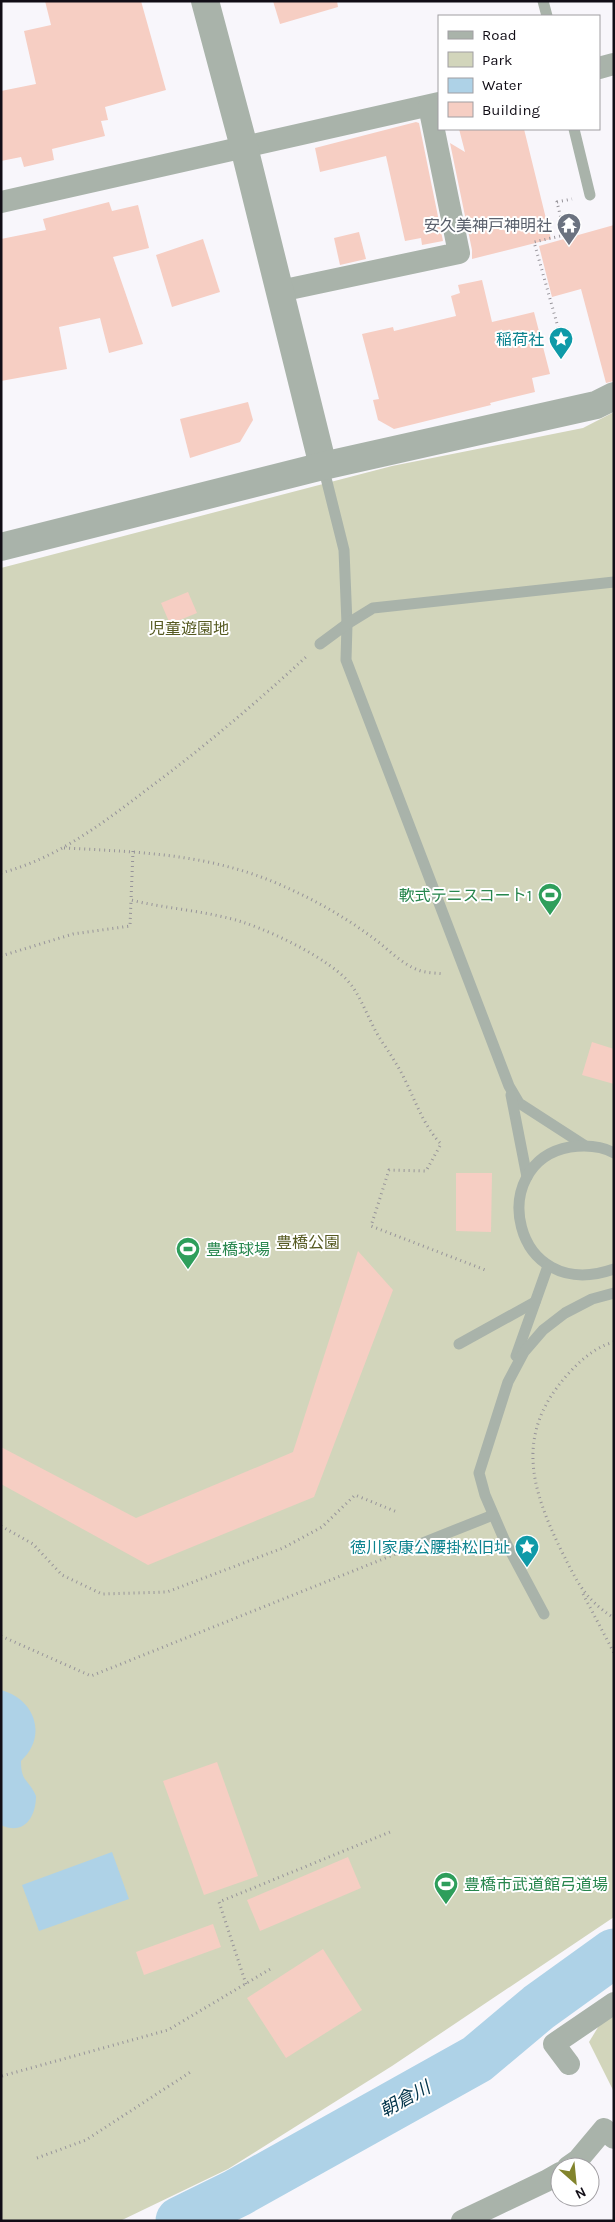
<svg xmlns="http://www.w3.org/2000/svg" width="615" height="2222" font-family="Karla,'Noto Sans JP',sans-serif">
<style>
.green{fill:#d2d5bb}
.water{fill:#aed2e7}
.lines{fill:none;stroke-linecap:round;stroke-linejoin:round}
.river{stroke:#aed2e7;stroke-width:49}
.building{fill:#f6cec3}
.path{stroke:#97949a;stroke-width:3;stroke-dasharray:1 4;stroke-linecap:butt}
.service{stroke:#a9b3aa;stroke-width:11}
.minor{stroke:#a9b3aa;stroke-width:22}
.tertiary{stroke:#a9b3aa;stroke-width:28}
.labels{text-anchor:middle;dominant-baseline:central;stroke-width:4;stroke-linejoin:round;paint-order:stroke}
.worship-label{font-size:16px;fill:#5b616d;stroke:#fff;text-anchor:end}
.culture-label{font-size:16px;fill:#0d838f;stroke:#fff;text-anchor:end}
.park-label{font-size:16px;fill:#565a22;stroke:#fff}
.leisure-label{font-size:16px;fill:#27864d;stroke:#fff;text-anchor:start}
.water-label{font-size:18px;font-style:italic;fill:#03354b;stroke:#fff}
</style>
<rect width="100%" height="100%" fill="#f8f6fb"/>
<g class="green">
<path d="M614 412V1917L392 2066 228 2169 120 2221H1V568L392 466 583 428Z"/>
<path d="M614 2010V2092L589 2042 600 2024Z"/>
</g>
<g class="water">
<path d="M1 1690C35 1699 48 1736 21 1761 21 1783 29 1779 36 1796 36 1817 24 1836 1 1825Z"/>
<path d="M112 1852 129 1899 39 1931 22 1885Z"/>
</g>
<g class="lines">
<path class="river" d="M180 2221 237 2193 477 2059 539 2007 614 1953"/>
</g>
<g class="building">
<path d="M45 1H141L166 90 105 107 108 120 101 121 105 136 52 149 54 160 24 167 21 157 1 161V91L36 84 24 31 51 25Z"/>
<path d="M273 1H337L338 7 280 24Z"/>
<path d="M416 122 419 123 443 241 422 245 421 238 405 241 386 156 320 172 315 148Z"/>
<path d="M459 129H524L551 239 472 259V250L450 143 465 152Z"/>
<path d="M109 202 112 211 138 205 149 248 113 257 143 344 109 353 100 318 59 327 67 369 1 381V239L46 230 43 219Z"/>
<path d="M614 225V381L606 383 581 289 552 297 539 246Z"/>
<path d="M359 232 366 259 340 265 334 238Z"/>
<path d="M203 239 220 292 172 307 156 255Z"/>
<path d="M482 280 492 322 534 312 550 374 532 378 535 392 490 403 491 405 394 429 378 420 373 400 379 399 362 334 393 327 394 331 456 316 451 296 460 293 458 285Z"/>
<path d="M248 402 253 420 240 442 190 458 180 419Z"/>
<path d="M188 592 197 613 170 624 161 603Z"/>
<path d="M592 1042 614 1049V1084L582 1075Z"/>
<path d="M456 1173H492L491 1232 456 1231Z"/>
<path d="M358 1251 393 1290 314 1497 148 1565 1 1484V1447L136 1518 293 1452Z"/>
<path d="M217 1762 258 1876 204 1895 163 1781Z"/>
<path d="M348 1857 361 1888 260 1931 247 1900Z"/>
<path d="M213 1924 221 1947 144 1975 136 1952Z"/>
<path d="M323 1949 362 2010 286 2058 247 1998Z"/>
</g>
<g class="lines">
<g class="path">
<path d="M565 352 534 242 565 235 557 202 572 199"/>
<path d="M64 848C141 852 212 854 283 886 313 899 343 916 369 935 385 946 400 963 418 970 426 973 436 973 444 974"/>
<path d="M133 851 131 900C163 908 196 910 228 918 260 925 333 959 352 986 363 1002 369 1020 379 1037 384 1045 390 1053 395 1062 412 1088 419 1121 441 1144L426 1171 389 1170 371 1226 488 1271"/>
<path d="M1 873C58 858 103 823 149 788 204 747 256 703 307 656"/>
<path d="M1 956 73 934 130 926 131 900"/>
<path d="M614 1342C595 1347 581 1360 568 1374 515 1433 530 1486 561 1550 577 1581 583 1598 614 1618"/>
<path d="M1 1526 33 1544 62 1575 102 1594 167 1592 283 1548 322 1527 355 1495 397 1512"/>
<path d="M583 1594 614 1653"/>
<path d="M1 1636 91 1676 403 1551"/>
<path d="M246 1984 219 1902 390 1832"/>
<path d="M2 2076 168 2030 272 1968"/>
<path d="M37 2158 86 2140 192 2071"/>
</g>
<g class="service">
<path d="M543 1 547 16"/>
<path d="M574 129 590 195"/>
<path d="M323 466 344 550 347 624 346 660 509 1086 519 1103 584 1145"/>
<path d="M320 644 347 624 373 608 614 582"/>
<path d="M511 1095 527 1177"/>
<path d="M614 1153C600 1145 585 1145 570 1147 485 1162 511 1305 614 1269"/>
<path d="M459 1344 535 1302"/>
<path d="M516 1356 548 1266"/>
<path d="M420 1544 493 1515"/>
<path d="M544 1614 504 1539 485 1495 479 1473 508 1382 524 1352 543 1330 565 1313 592 1299 614 1293"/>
</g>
<g class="minor">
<path d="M599 68 614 64"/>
<path d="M1 202 439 103"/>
<path d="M280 291 459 253 429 106"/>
<path d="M569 2064 554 2044 614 2003"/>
<path d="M568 2167 578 2160 604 2129 614 2138"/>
<path d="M462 2221 546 2181 560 2173"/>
</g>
<g class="tertiary">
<path d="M205 1 244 147 323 466"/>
<path d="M1 547 323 466 596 405 614 396"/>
</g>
</g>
<defs>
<symbol id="temple-pin" viewBox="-11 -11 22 30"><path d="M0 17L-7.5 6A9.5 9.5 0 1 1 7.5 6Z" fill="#6b7280" stroke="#fff"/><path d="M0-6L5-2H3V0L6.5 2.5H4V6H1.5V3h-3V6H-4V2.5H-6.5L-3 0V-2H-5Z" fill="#fff"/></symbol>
<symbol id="sight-pin" viewBox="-11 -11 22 30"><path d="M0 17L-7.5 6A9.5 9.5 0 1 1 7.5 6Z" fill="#0f9aa8" stroke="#fff"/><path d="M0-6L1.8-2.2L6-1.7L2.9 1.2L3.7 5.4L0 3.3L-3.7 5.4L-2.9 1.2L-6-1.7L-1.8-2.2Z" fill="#fff"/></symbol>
<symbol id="stadium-pin" viewBox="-11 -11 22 30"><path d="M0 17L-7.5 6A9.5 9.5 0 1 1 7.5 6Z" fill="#2e9e5b" stroke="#fff"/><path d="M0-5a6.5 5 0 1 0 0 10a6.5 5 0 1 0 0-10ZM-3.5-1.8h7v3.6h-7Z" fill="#fff"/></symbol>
</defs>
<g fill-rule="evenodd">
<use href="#temple-pin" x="555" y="211" width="28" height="38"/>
<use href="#sight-pin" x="547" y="325" width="28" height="38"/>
<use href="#stadium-pin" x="536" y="881" width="28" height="38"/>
<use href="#stadium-pin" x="174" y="1235" width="28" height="38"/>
<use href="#sight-pin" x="513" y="1533" width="28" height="38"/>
<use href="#stadium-pin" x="432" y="1870" width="28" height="38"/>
</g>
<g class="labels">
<g class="worship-label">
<text x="552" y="225">安久美神戸神明社</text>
</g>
<g class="culture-label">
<text x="544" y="339">稲荷社</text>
<text x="510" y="1547">徳川家康公腰掛松旧址</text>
</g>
<g class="park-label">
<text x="189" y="628">児童遊園地</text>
<text x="308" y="1242">豊橋公園</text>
</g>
<g class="leisure-label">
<text x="532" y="895" text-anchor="end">軟式テニスコート1</text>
<text x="206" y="1249">豊橋球場</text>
<text x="464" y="1884">豊橋市武道館弓道場</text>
</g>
<g class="water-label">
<text transform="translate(405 2099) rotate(-29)">朝倉川</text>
</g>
</g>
<rect width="615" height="2222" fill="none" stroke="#110d16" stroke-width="5"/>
<rect x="438" y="15" width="162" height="115" fill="#ffffff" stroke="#a09ea2"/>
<rect x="448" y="31" width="25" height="8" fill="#a9b3aa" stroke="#a09ea2"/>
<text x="482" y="40" font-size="15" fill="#110d16">Road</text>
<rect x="448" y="52" width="25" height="15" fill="#d2d5bb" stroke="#a09ea2"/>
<text x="482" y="65" font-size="15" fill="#110d16">Park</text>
<rect x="448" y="78" width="25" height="15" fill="#aed2e7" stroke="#a09ea2"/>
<text x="482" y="90" font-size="15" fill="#110d16">Water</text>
<rect x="448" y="102" width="25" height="15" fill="#f6cec3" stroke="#a09ea2"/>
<text x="482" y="115" font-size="15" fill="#110d16">Building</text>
<g transform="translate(575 2182) rotate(153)"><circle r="24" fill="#ffffff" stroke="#a09ea2"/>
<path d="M0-4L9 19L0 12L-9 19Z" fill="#82842d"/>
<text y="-8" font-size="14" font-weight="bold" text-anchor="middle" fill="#110d16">N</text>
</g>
</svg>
